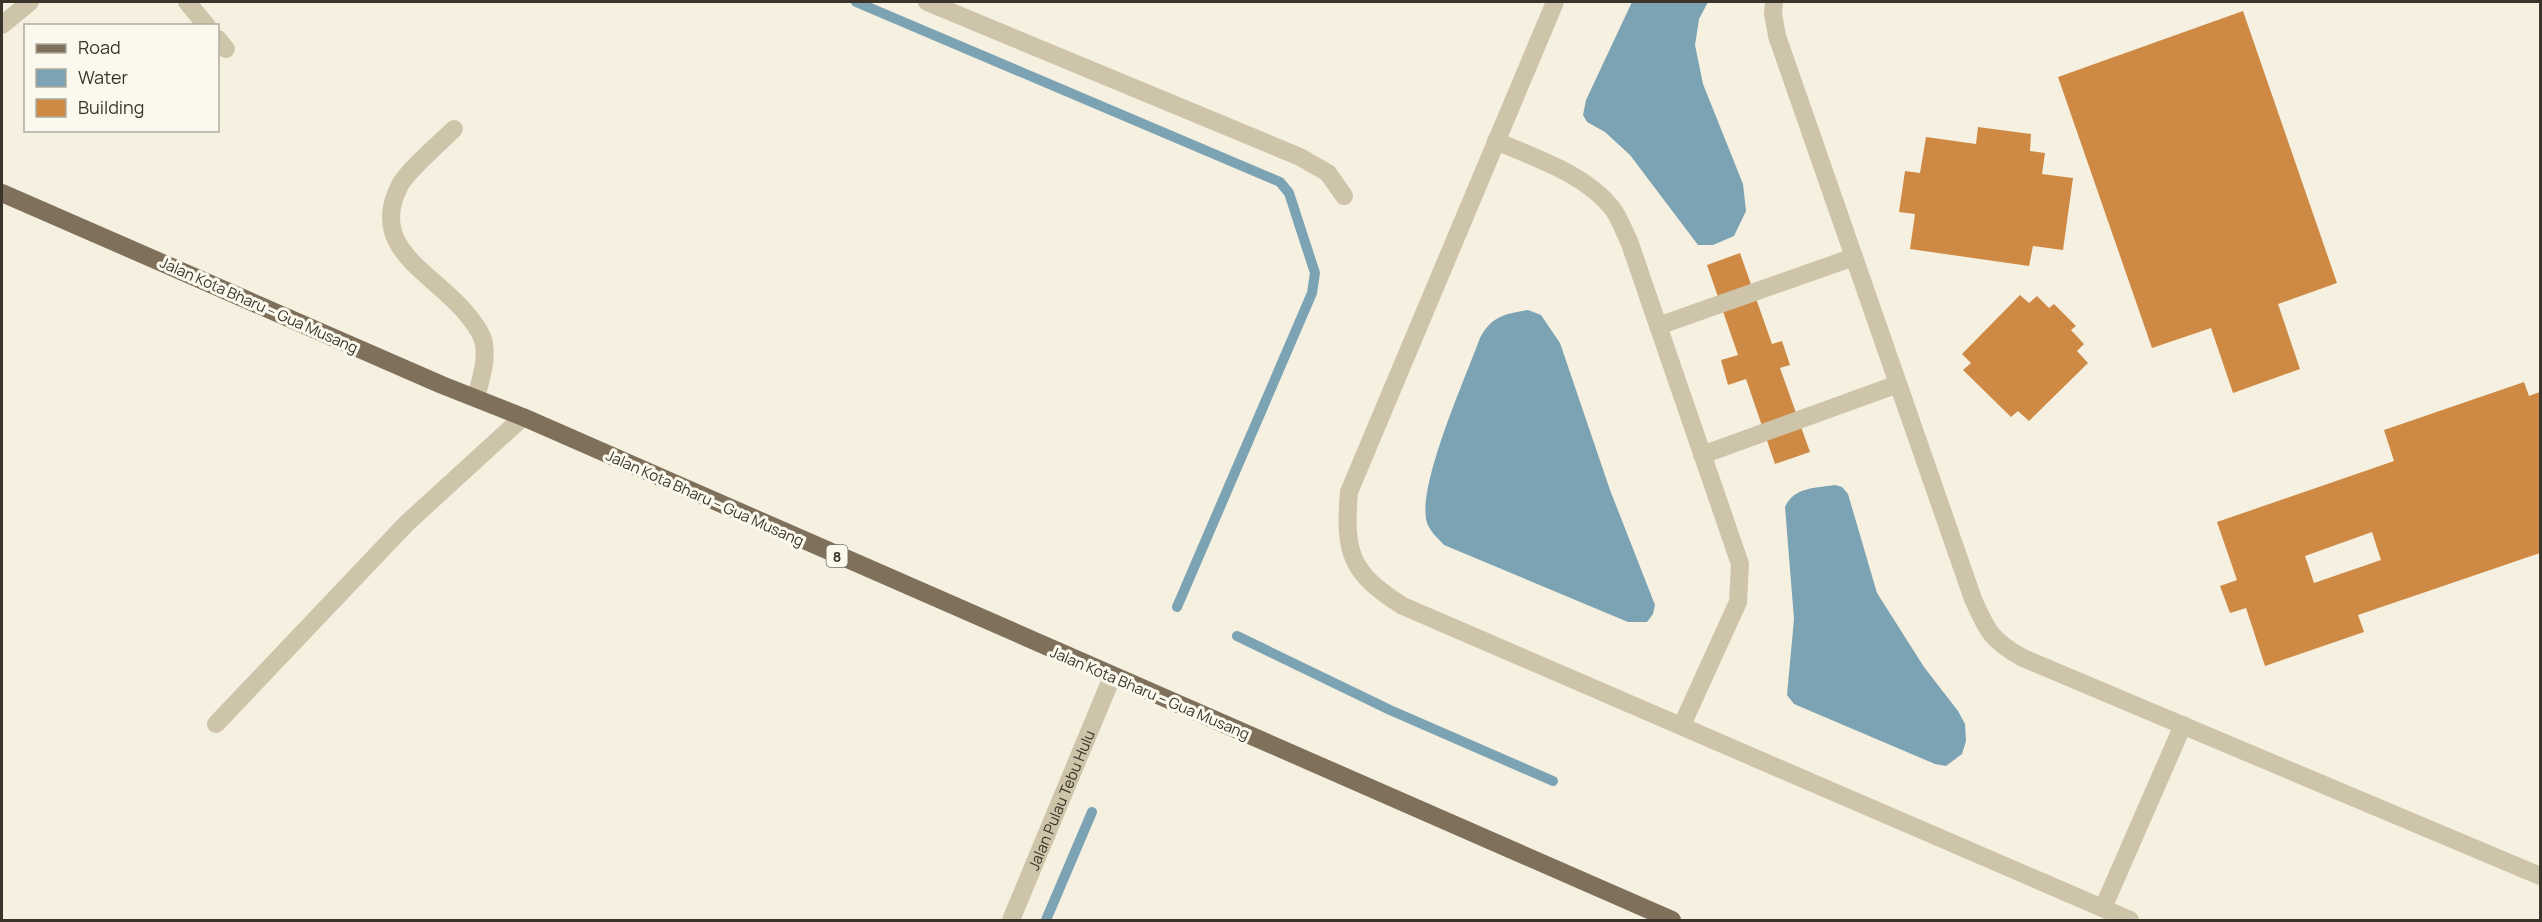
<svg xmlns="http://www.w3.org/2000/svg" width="2542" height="922" font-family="Manrope,sans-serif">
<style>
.water{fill:#7ca3b4}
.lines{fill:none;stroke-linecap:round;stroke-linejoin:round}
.stream{stroke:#7ca3b4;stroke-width:10}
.building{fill:#ce8a45;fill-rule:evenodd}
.minor{stroke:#cec4aa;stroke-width:18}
.major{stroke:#7e705a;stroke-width:18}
.labels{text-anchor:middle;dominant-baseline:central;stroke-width:6;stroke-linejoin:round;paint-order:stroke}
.shield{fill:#fbf9ed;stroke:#756f64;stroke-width:1.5}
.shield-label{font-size:14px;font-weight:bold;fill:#3b342a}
.street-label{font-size:15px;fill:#3b342a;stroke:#fbf9ed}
</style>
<rect width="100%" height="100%" fill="#f5f0e0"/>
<g class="water">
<path d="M1632 2H1708L1699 19 1695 45 1703 84 1743 184 1746 211 1734 236 1713 245H1698L1630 155 1605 132 1587 122 1583 115 1586 100Z"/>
<path d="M1528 310 1541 315 1560 343 1610 490 1655 605 1653 614 1647 622H1628L1444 545C1437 537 1428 530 1426 519 1420 479 1465 379 1480 338 1492 316 1505 314 1528 310Z"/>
<path d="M1835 485 1842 487 1848 494 1877 593 1924 667 1958 711 1965 724 1966 741 1962 754 1946 766 1935 764 1794 704 1787 695 1794 619 1785 507C1794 487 1815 488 1835 485Z"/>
</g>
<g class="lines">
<g class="stream">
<path d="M856 2 1280 182 1289 193 1315 273 1312 293 1177 607"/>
<path d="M1237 636 1390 710 1553 781"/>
<path d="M1046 920 1092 812"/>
</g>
</g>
<g class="building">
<path d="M2243 11 2337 283 2278 304 2300 369 2233 393 2211 328 2152 348 2058 77Z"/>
<path d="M1978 127 2031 134 2030 151 2045 153 2042 174 2073 178 2063 250 2033 246 2029 266 1910 249 1915 214 1899 212 1905 171 1920 173 1926 137 1976 144Z"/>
<path d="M1740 253 1772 344 1782 341 1790 365 1780 368 1810 452 1775 464 1746 379 1728 385 1721 360 1738 355 1707 265Z"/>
<path d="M2020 295 2029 303 2037 296 2049 308 2054 304 2076 326 2071 330 2084 344 2077 351 2088 363 2029 421 2018 411 2011 417 1963 370 1971 363 1962 354Z"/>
<path d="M2524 382 2529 396 2540 392V553L2358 615 2364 632 2265 666 2246 608 2230 613 2220 586 2237 580 2217 522 2394 461 2384 430ZM2372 532 2381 560 2314 583 2305 556Z"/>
</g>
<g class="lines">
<g class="minor">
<path d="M187 2 207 26"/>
<path d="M927 2 1300 157 1328 173 1344 196"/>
<path d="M1555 2 1349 492C1344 553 1350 573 1403 606L2130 920"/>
<path d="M1774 2 1773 14 1777 36 1973 599C1987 631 1992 641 2023 658L2540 876"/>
<path d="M2 25 30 2"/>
<path d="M218 39 226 49"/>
<path d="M454 129C441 142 408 170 400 185 367 248 432 272 466 313 473 322 482 332 484 344 487 362 480 381 476 398"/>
<path d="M1496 141C1535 158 1584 173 1612 208 1619 217 1624 231 1629 241L1740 564 1738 602 1682 725"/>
<path d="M1658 326 1854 257"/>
<path d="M1702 455 1898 384"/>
<path d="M216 724 407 523 523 417"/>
<path d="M2103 908 2183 725"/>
<path id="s1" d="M1011 920 1112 677"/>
</g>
<path class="major" d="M2 193 442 385 523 417 1672 920"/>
</g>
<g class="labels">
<rect class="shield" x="826.5" y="545" width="21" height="22" rx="4.5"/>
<g class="shield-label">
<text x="837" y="556">8</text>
</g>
<g class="street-label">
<text transform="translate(259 305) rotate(24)">Jalan Kota Bharu – Gua Musang</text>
<text transform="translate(705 498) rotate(24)">Jalan Kota Bharu – Gua Musang</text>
<text transform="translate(1150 693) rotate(23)">Jalan Kota Bharu – Gua Musang</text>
<text stroke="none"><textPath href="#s1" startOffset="130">Jalan Pulau Tebu Hulu</textPath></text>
</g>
</g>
<rect width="2542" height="922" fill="none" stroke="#3b342a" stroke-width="6"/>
<rect x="24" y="24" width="195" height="108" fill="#fbf9ed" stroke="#aeaa9f" stroke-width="1.5"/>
<rect x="36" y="44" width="30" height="9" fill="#7e705a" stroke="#aeaa9f" stroke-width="1.5"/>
<text x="78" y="54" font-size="18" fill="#3b342a">Road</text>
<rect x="36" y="69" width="30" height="18" fill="#7ca3b4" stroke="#aeaa9f" stroke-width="1.5"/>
<text x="78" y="84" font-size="18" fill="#3b342a">Water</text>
<rect x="36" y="99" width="30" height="18" fill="#ce8a45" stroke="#aeaa9f" stroke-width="1.5"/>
<text x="78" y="114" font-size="18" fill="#3b342a">Building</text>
</svg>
